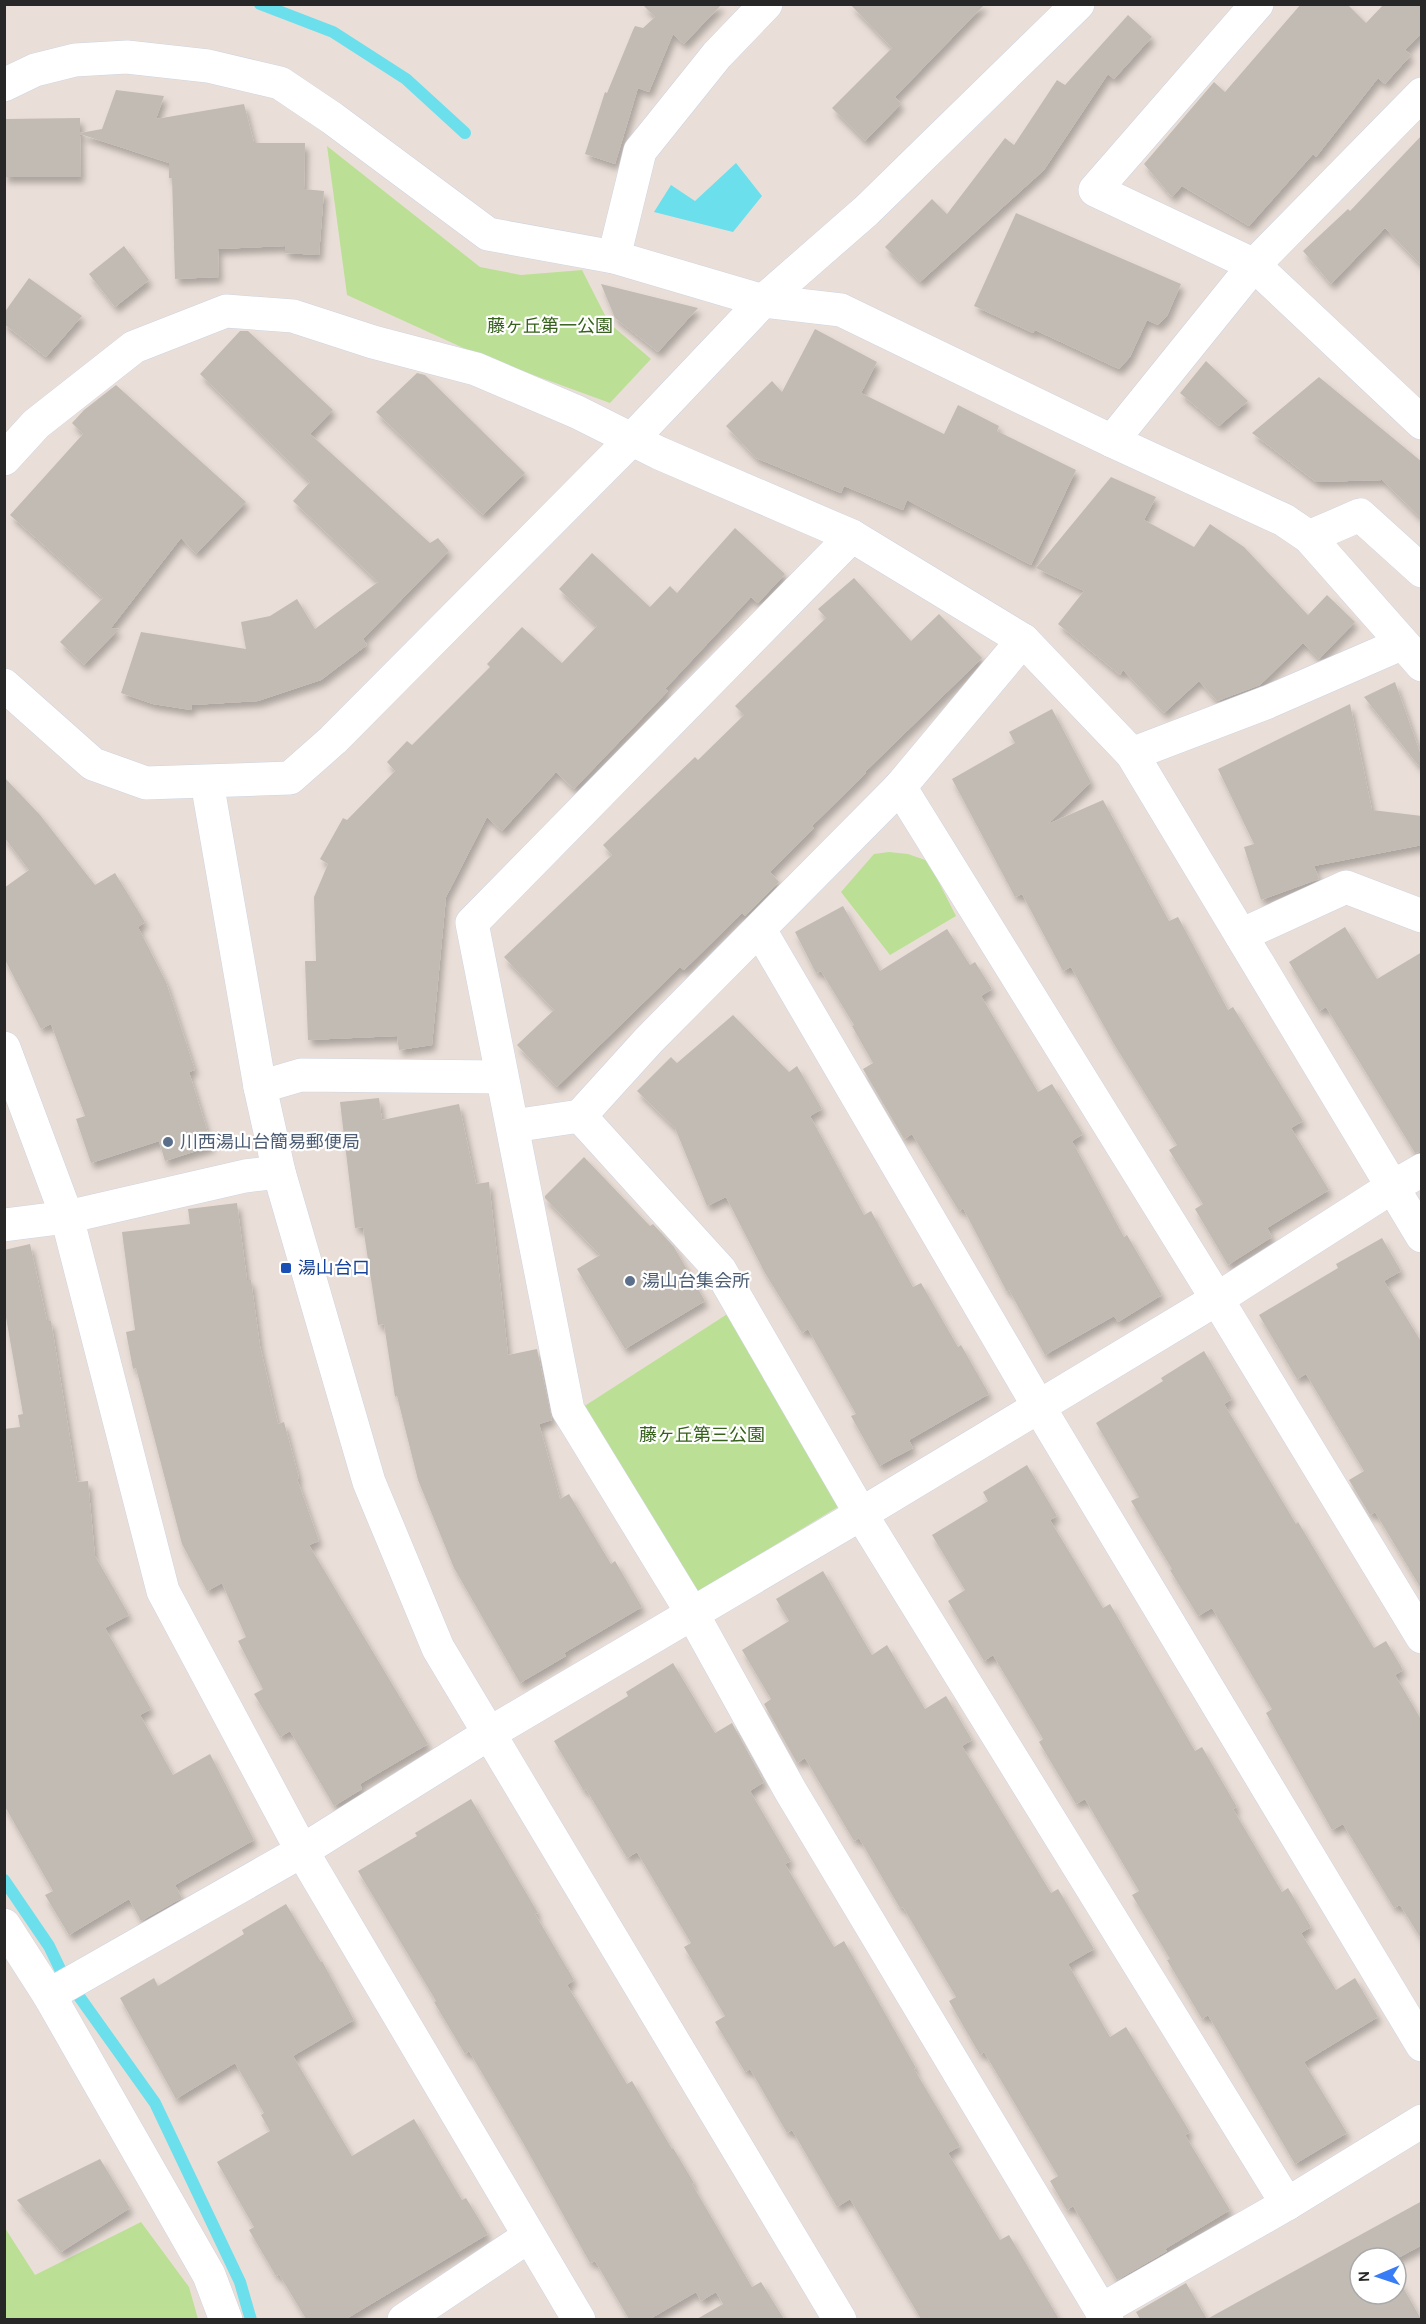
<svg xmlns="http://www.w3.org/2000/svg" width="1426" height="2324" font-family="Karla,'Noto Sans JP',sans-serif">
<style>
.green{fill:#bbe095}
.water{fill:#6bdfec}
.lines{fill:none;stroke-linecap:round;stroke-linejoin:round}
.stream{stroke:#6bdfec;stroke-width:12}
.building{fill:#c2bbb4;filter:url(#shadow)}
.minor-casing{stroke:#ced4e0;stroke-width:34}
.minor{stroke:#fff;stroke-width:33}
.service-dot{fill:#5c6f8a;stroke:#fff;stroke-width:2}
.transit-dot{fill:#1a4fb4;stroke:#fff;stroke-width:2}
.labels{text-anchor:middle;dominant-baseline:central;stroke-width:4.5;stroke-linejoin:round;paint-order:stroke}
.park-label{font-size:18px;fill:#35611a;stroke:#fff}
.service-label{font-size:18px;fill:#4e5e75;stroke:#fff;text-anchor:start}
.transit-label{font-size:18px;fill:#164399;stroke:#fff;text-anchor:start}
</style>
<defs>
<filter id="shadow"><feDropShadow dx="3.5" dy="6" stdDeviation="3" flood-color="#0004"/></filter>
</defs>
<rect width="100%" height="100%" fill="#eadfd8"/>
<g class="green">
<path d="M327 146 480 267 521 275 582 270 609 323 651 359 610 403 481 356 347 295Z"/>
<path d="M889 852 908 854 928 861 956 916 890 955 841 892 874 854Z"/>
<path d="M732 1311 841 1505 696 1593 583 1407Z"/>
<path d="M141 2222 189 2287 198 2319H5V2228L35 2275Z"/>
</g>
<path class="water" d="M736 163 762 196 733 232 654 212 671 185 695 201Z"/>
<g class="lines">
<g class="stream">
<path d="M260 4 333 32 406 79 465 133"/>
<path d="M4 1880 49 1946 61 1971 155 2103 240 2282 251 2320"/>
</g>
</g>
<g class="building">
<path d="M642 4H722L684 44 673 34 649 92 638 88 615 164 585 154 605 92 607 93 633 30 635 26 643 28 655 17Z"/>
<path d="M850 4H985L895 97 901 104 865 141 832 108 892 48Z"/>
<path d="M1301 4H1347L1366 23 1384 4H1422V33L1405 50 1411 55 1385 84 1378 78 1316 157 1313 154 1249 226 1182 186 1172 197 1144 164 1214 82 1225 92Z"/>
<path d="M1128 15 1152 37 1114 79 1108 74 1044 170 920 282 885 247 932 199 947 214 1005 138 1014 145 1057 80 1065 85Z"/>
<path d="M116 90 164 96 156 119 244 104 254 143H305L304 189 324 191 319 255 285 253V246L218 249 219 277 175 279 172 178H169V163L80 134 81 177H4V119L80 118V133L102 129Z"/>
<path d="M1422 135V266L1385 228 1331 284 1303 251 1348 209 1350 211Z"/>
<path d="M1016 213 1181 284 1167 316 1158 325 1147 320 1130 357 1119 369 1035 330 1033 333 974 306Z"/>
<path d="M124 246 149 280 115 307 89 274Z"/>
<path d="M29 278 82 316 46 357 4 324V313Z"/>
<path d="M601 284 698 308 658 352 615 318Z"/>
<path d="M815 329 877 362 861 393 944 434 958 405 999 426 997 431 1076 470 1031 565 907 500 903 510 844 486 841 493 756 458 726 426 772 381 782 392Z"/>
<path d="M240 331H248L333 410 310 434 430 543 438 538 449 551 363 639 367 645 321 680 258 701 192 705 191 710 153 704 121 693 141 632 246 649 241 622 270 616 297 599 315 629 378 582 293 501 310 482 200 374Z"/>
<path d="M1206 361 1248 401 1219 426 1180 393Z"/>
<path d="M417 373 425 375 525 473 483 515 376 412Z"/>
<path d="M1319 377 1422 462V519L1382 480 1316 482 1252 433Z"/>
<path d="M116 385 246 502 196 554 181 538 111 628 119 629 84 665 60 642 103 598 10 515 83 434 72 423 84 410Z"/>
<path d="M1111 477 1156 497 1144 520 1194 547 1210 524 1244 547 1308 615 1327 595 1355 622 1319 659 1303 643 1260 685 1217 701 1199 681 1164 713 1123 670 1120 675 1058 624 1084 591 1036 568Z"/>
<path d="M735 528 785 574 758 603 751 597 665 689 668 691 574 789 556 772 502 831 487 817 446 897 432 1045 399 1050 397 1036 308 1040 305 961H316L314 897 328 864 320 859 343 818 347 820 395 771 387 762 407 741 412 745 490 667 487 664 522 627 562 663 597 626 559 589 592 553 650 607 670 586 677 593Z"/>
<path d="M854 578 911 641 939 614 982 658 865 772 866 773 812 826 814 828 770 872 779 882 745 916 742 913 684 970 680 967 557 1087 517 1045 554 1010 504 957 612 855 603 845 695 757 698 760 744 715 735 706 826 618 818 609Z"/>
<path d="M1395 682 1422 758V765L1419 766 1364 697Z"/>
<path d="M1350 704 1372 810 1422 816V845L1314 866 1319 879 1261 900 1244 847 1254 844 1218 769Z"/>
<path d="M1052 709 1091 782 1048 824 1103 800 1169 921 1178 917 1228 1010 1233 1007 1303 1121 1291 1128 1329 1190 1267 1228 1272 1237 1228 1265 1195 1209 1203 1204 1169 1150 1177 1145 1114 1044 1071 967 1063 971 1022 894 1015 897 952 779 1015 743 1009 732Z"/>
<path d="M4 777 40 815 95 885 115 873 145 922 138 927 166 982 195 1070 189 1072 212 1146 165 1161 159 1141 91 1163 76 1119 85 1116 51 1024 41 1029 4 958V888L29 870 4 837Z"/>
<path d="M843 906 880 971 947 929 970 965 975 962 992 989 981 996 1038 1092 1052 1084 1083 1134 1072 1141 1124 1237 1127 1235 1162 1295 1118 1322 1114 1316 1045 1355 1009 1290 1007 1292 963 1208 959 1211 912 1134 904 1139 863 1069 873 1063 852 1026 854 1025 821 971 816 973 795 932Z"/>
<path d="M1345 927 1377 979 1422 952V1151L1415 1153 1326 1007 1319 1011 1289 962Z"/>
<path d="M733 1015 789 1072 797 1066 822 1109 810 1116 864 1215 871 1211 913 1287 921 1283 958 1347 961 1345 989 1394 909 1440 913 1448 879 1466 851 1416 856 1414 808 1329 802 1333 765 1273 726 1197 707 1206 675 1128 637 1091 671 1057 677 1063Z"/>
<path d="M379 1098 382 1120 459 1104 476 1184 489 1182 508 1355 537 1349 552 1420 539 1424 560 1499 569 1494 611 1564 615 1561 642 1607 564 1653 566 1656 520 1683 454 1568 418 1480 397 1396 395 1397 384 1324 378 1325 363 1227 355 1228 340 1102Z"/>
<path d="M584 1157 650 1226 653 1224 674 1247 705 1301 625 1349 577 1269 600 1255 545 1198V1196Z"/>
<path d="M237 1203 247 1280H251L260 1346 278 1424 284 1422 299 1478 297 1479 319 1541 309 1545 428 1744 360 1784 362 1789 334 1806 290 1731 280 1737 254 1694 263 1689 238 1641 246 1637 222 1583 207 1591 182 1544 136 1368 133 1369 126 1332 135 1330 122 1232 190 1224 188 1209Z"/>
<path d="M1382 1238 1401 1271 1384 1281 1422 1343V1590L1375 1512 1370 1515 1349 1480 1364 1471 1306 1374 1297 1379 1259 1315 1338 1268 1336 1264Z"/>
<path d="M30 1244 47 1321H51L77 1482 88 1481 95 1556 129 1615 105 1628 151 1709 140 1715 173 1775 210 1754 254 1840 175 1885 182 1898 141 1921 129 1899 69 1935 45 1895 53 1891 4 1805V1429L20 1427 18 1415 23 1414 4 1306V1250Z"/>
<path d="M1204 1351 1232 1399 1224 1404 1296 1524 1298 1522 1374 1648 1386 1641 1403 1670 1395 1675 1422 1721V1940L1400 1905 1394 1908 1343 1824 1332 1830 1266 1713 1272 1709 1212 1608 1198 1616 1170 1570 1172 1569 1131 1501 1139 1497 1096 1423 1163 1381 1161 1378Z"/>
<path d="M1027 1465 1057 1516 1050 1520 1103 1608 1110 1604 1195 1751 1202 1747 1237 1807 1233 1809 1282 1892 1288 1888 1311 1927 1301 1933 1336 1990 1355 1978 1378 2017 1304 2062 1347 2133 1295 2164 1208 2015 1202 2019 1167 1960 1170 1959 1132 1895 1139 1891 1085 1799 1076 1804 1039 1742 1043 1739 993 1655 984 1661 948 1601 965 1590 932 1535 988 1501 983 1492Z"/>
<path d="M823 1571 872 1655 887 1645 925 1709 946 1696 972 1740 962 1746 1051 1893 1058 1889 1094 1949 1068 1964 1110 2037 1126 2027 1190 2132 1185 2135 1230 2210 1165 2249 1167 2251 1117 2280 1073 2206 1067 2210 1050 2181 1058 2176 984 2052 980 2055 949 2001 956 1997 903 1907 900 1908 859 1838 854 1841 805 1758 797 1763 764 1704 771 1699 742 1650 789 1621 776 1599Z"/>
<path d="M673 1663 715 1733 732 1723 764 1782 750 1791 791 1861 785 1864 834 1947 844 1941 916 2068 914 2069 960 2146 948 2153 1000 2240 1009 2235 1059 2319H921L850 2199 837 2207 792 2130 787 2133 750 2069 745 2072 715 2022 725 2016 684 1947 691 1943 637 1852 627 1858 586 1789 584 1791 554 1741 628 1696 626 1692Z"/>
<path d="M471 1799 538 1913 535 1914 574 1980 567 1985 627 2084 632 2081 672 2149 673 2148 694 2183 692 2184 752 2287 761 2282 784 2319H697L723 2304 716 2292 701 2301 696 2292 650 2319H629L595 2261 590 2263 522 2141 469 2051 465 2054 434 2002 436 2001 358 1871 417 1836 415 1833Z"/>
<path d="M286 1904 321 1962 322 1961 354 2020 293 2056 352 2156 414 2119 462 2200 466 2198 488 2234 346 2319H306L279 2274 276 2276 249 2230 254 2227 217 2162 270 2131 261 2115 264 2113 235 2063 176 2099 120 1998 154 1978 158 1986 244 1934 242 1930Z"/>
<path d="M100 2159 130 2208 61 2252 17 2200Z"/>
<path d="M1422 2201V2245L1396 2259 1360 2258V2294H1396V2275L1421 2319H1140L1136 2312 1186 2283 1207 2319Z"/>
</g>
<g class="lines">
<defs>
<g id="minor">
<path d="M4 85 35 70 75 60 127 57 208 66 280 83 332 118 488 234 614 257 763 301 841 310 1112 441 1284 520 1309 537 1422 665"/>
<path d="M1422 94 1254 265 1422 423"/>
<path d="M614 257 640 151 717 55 766 4"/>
<path d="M1112 441 1254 265 1095 190 1257 4"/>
<path d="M4 459 36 424 134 347 226 311 293 316 373 342 476 369 577 412 659 453 852 536 1023 640 1132 754 1422 1236"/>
<path d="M852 536 472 923 568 1410 692 1613 790 1790 1107 2320"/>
<path d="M1309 537 1360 515 1422 571"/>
<path d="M4 685 93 764 146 783 290 778 333 740 632 439 763 301 866 211 1078 4"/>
<path d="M1132 754 1268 702 1401 644"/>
<path d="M207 782 260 1087 279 1172 369 1482 438 1648 840 2320"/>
<path d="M900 787 1217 1299 1422 1637"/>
<path d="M760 930 1039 1407 1422 2045"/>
<path d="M1241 935 1346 887 1422 916"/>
<path d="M4 1048 67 1217 163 1591 302 1851 579 2320"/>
<path d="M260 1087 301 1075 501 1077"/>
<path d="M580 1116 649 1040 900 787 1023 640"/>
<path d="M513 1126 580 1116 720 1270 861 1514 1287 2204"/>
<path d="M4 1225 67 1217 245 1176 279 1172"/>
<path d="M4 1925 49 1995 209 2275 226 2320"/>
<path d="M49 1995 302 1851 490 1733 861 1514 1217 1299 1392 1187 1422 1170"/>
<path d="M1101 2310 1287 2204 1422 2121"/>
<path d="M404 2320 529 2236"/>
</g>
</defs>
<use href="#minor" class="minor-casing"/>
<use href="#minor" class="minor"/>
</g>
<g class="service-dot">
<circle cx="168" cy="1142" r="6"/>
<circle cx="630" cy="1281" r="6"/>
</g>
<rect class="transit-dot" x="280" y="1262" width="12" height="12" rx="3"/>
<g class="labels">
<g class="park-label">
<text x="550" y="326">藤ヶ丘第一公園</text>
<text x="702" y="1435">藤ヶ丘第三公園</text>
</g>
<g class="service-label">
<text x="180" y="1142">川西湯山台簡易郵便局</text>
<text x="642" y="1281">湯山台集会所</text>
</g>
<g class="transit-label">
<text x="298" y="1268">湯山台口</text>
</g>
</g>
<rect width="1426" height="2324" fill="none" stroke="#272727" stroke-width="12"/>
<g transform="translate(1378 2276) rotate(268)"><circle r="28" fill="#ffffff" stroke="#a9a9a9" stroke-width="1.5"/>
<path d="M0-4.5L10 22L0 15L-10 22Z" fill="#387cf6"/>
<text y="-9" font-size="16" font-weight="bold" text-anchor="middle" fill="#272727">N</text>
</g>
</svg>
